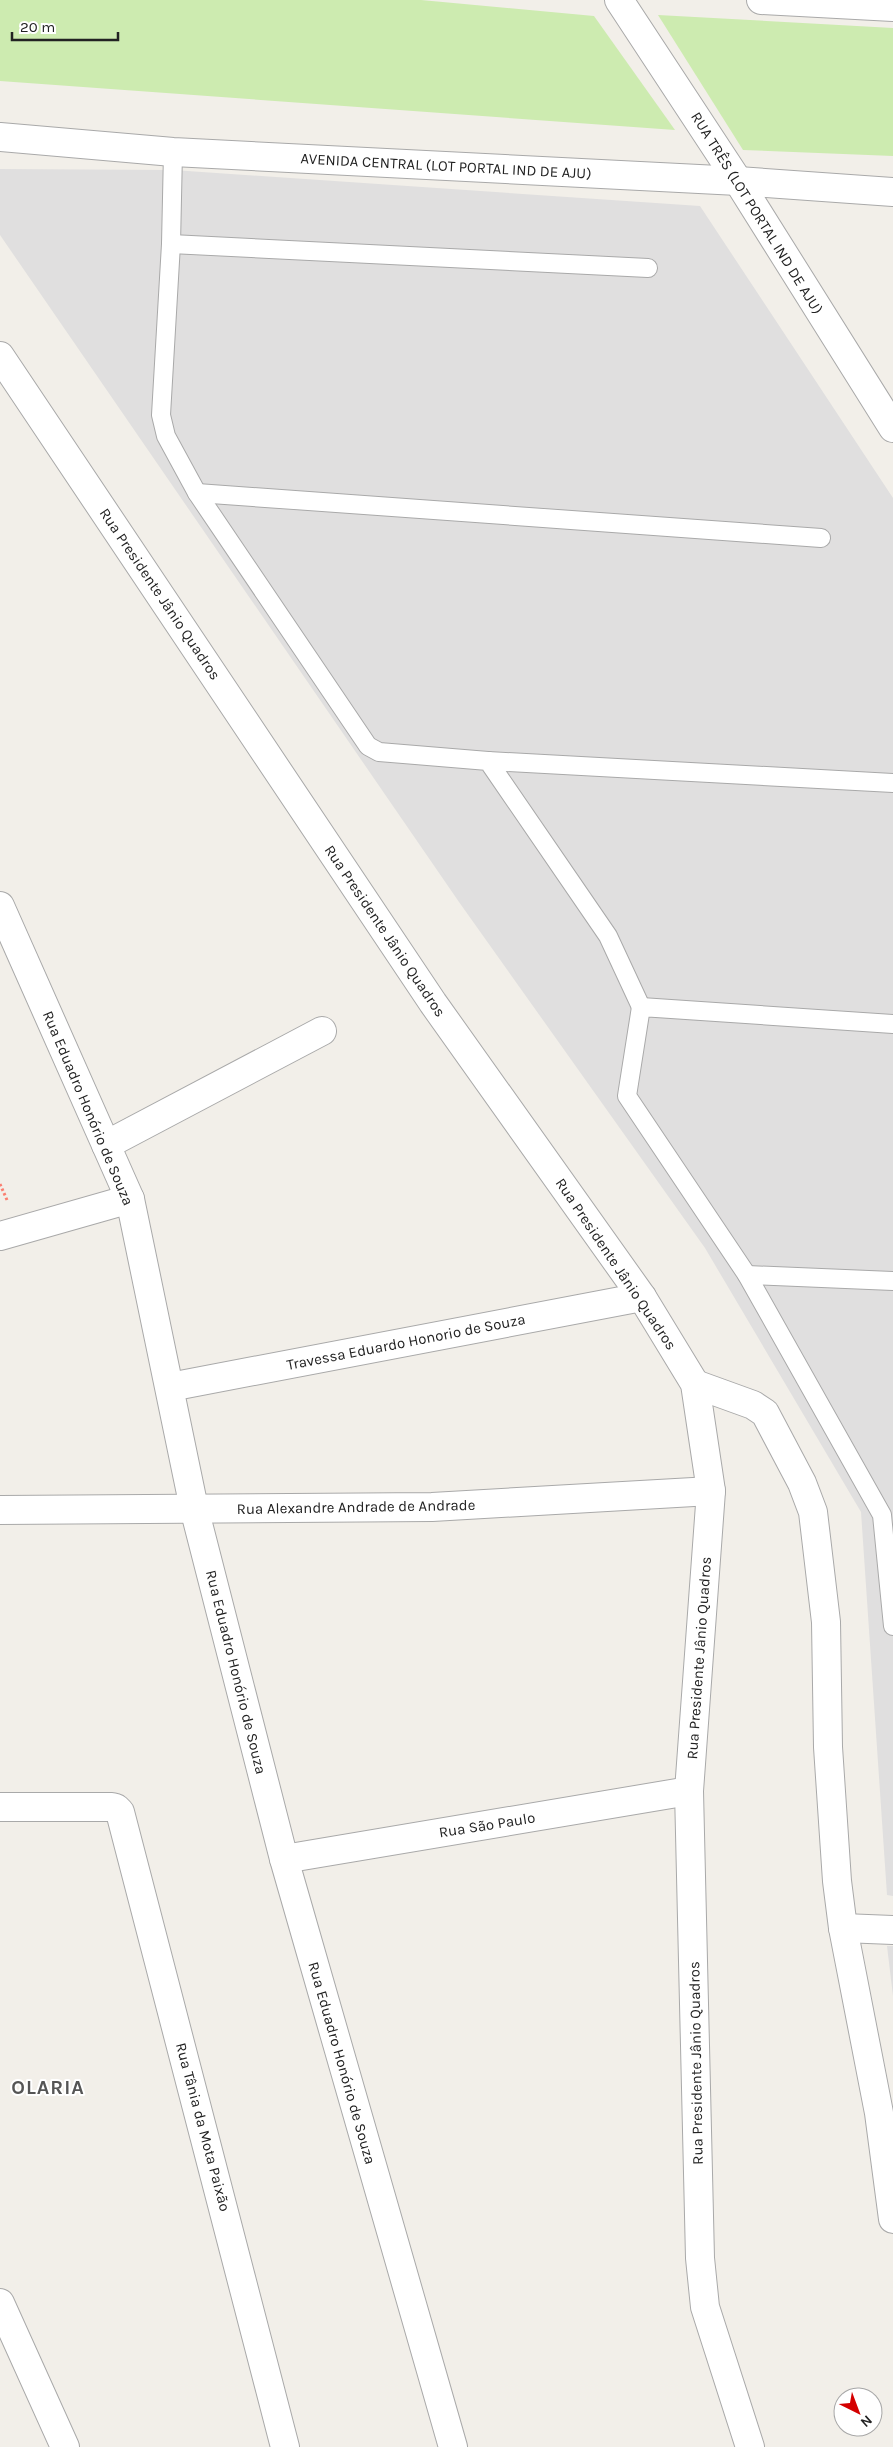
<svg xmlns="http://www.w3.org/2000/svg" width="893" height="2447" font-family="Karla,sans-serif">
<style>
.residential{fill:#e0dfdf}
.grass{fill:#cdebb0}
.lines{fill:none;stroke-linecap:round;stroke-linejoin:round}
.lane-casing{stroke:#a9a9a9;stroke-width:20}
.street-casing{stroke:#a9a9a9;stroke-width:30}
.path{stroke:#fa8072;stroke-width:3;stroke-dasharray:2.5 2.5;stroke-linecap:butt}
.lane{stroke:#fff;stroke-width:18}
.street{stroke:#fff;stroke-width:28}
.labels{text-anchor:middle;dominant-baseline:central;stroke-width:4;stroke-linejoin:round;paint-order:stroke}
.street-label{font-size:15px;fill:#222;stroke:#fff}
.district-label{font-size:20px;font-weight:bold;letter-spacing:1px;fill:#555;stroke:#fff}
</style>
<rect width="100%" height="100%" fill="#f2efe9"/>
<g class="residential">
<path d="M0 169 173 170 700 206 893 498V1896L887 1895 861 1512 705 1248 459 902 0 235Z"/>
<path d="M887 1946H893V1996Z"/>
</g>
<g class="grass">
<path d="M0 0H421L594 16 675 130 0 81Z"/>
<path d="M658 15 893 28V156L743 150Z"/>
</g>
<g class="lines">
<defs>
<g id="lane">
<path d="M173 152 171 244 161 415 166 436 197 493 368 746 379 752 488 761 608 936 641 1007"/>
<path d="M171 244 648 268"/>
<path d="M197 493 821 538"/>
<path d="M488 761 893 783"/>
<path d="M893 1024 641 1007 627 1096 747 1275 882 1515 893 1626"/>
<path d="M747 1275 893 1281"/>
</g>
<g id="street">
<path d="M619 0 738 181 893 428"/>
<path d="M761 0 893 7"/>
<path d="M0 137 173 152 738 181 893 192"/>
<path d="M0 356 433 1003 642 1297 695 1384 711 1491 689 1791 700 2258 705 2307 750 2447"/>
<path d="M0 906 130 1199 194 1508 284 1859 453 2447"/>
<path d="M106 1145 322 1031"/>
<path d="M0 1236 130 1199"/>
<path d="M695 1384 753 1405 765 1413 802 1483 813 1512 826 1622 828 1747 837 1881 843 1928 879 2113 893 2219"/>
<path d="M170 1387 642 1297"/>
<path d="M0 1510 432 1507 711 1491"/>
<path d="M0 1807H112L116 1808 120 1812 285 2447"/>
<path d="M284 1859 689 1791"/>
<path d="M843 1928 893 1930"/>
<path d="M0 2303 65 2447"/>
</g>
</defs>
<use href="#lane" class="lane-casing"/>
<use href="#street" class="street-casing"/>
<path class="path" d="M0 1184 7 1200"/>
<use href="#lane" class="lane"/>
<use href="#street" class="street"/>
</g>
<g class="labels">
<g class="street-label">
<text transform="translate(446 166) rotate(3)">AVENIDA CENTRAL (LOT PORTAL IND DE AJU)</text>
<text transform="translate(757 213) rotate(58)">RUA TRÊS (LOT PORTAL IND DE AJU)</text>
<text transform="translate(160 594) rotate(56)">Rua Presidente Jânio Quadros</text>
<text transform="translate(385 931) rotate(56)">Rua Presidente Jânio Quadros</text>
<text transform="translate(88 1108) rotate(67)">Rua Eduadro Honório de Souza</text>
<text transform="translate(616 1264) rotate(56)">Rua Presidente Jânio Quadros</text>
<text transform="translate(406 1342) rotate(-11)">Travessa Eduardo Honorio de Souza</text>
<text transform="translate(356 1507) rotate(-1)">Rua Alexandre Andrade de Andrade</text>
<text transform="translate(699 1658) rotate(-86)">Rua Presidente Jânio Quadros</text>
<text transform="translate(236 1672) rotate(76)">Rua Eduadro Honório de Souza</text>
<text transform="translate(487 1825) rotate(-9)">Rua São Paulo</text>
<text transform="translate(342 2063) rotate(74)">Rua Eduadro Honório de Souza</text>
<text transform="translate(696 2063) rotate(-91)">Rua Presidente Jânio Quadros</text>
<text transform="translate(203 2127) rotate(75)">Rua Tânia da Mota Paixão</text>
</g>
<g class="district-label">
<text x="48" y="2087">OLARIA</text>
</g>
</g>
<g transform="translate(858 2412) rotate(138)"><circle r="24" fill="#ffffff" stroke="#a7a7a7"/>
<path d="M0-4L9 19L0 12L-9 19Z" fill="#d40000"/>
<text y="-8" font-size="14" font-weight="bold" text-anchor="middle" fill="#222222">N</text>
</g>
<path d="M12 32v8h106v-8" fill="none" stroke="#222222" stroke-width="2.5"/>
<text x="20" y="32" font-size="15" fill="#222222" stroke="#ffffff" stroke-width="4" paint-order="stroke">20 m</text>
</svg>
